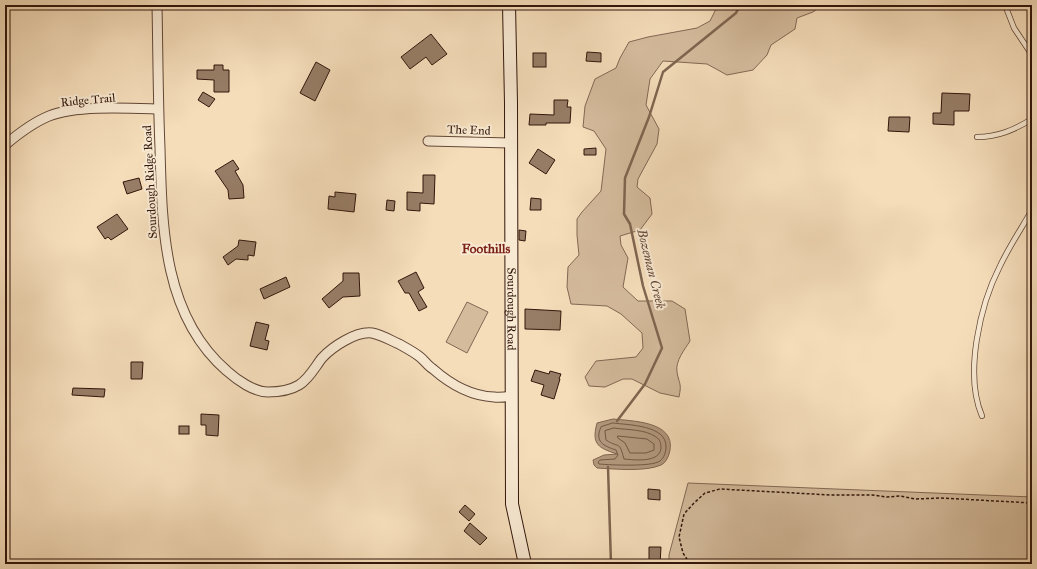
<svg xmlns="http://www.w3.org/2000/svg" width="1037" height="569" font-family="'IM FELL Great Primer',serif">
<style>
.green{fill:#d4bb9c;stroke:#836854}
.water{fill:#b3997e;stroke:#7f6550}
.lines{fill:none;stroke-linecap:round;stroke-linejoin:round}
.shore{stroke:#725844;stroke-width:1}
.stream{stroke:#7f6550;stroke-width:2.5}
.building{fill:#977d66;stroke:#32160b}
.lane-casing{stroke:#634837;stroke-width:6}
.street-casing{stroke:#634837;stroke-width:11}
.secondary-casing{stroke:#32160b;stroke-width:14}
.path{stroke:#32160b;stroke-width:1.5;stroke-dasharray:3 2;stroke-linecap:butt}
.lane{stroke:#f8e9d2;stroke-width:4.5}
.street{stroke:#f8e9d2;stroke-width:9}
.secondary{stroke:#f8e9d2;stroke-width:12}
.labels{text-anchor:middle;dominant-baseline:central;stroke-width:4;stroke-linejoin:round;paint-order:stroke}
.street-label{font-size:12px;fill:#32160b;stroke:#f8e9d2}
.neighbourhood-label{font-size:13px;font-weight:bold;fill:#7a1f14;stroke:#f8e9d2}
.water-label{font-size:13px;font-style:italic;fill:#664a39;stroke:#f8e9d2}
</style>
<rect width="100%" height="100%" fill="#f5ddba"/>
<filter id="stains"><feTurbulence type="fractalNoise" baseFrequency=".005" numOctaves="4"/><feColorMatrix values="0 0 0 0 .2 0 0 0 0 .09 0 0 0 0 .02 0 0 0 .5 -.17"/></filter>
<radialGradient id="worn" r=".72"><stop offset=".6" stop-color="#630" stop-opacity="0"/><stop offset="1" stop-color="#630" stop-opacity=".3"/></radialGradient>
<g class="green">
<path d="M718 5H823L813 12 797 18 795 29 771 45 767 55 753 70 727 75 707 64 663 61 650 79 646 105 659 129 657 144 638 179 637 187 650 198 652 214 640 230 620 236 621 245 628 258 623 287 638 301H672L685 309 690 341C685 349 675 361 677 372 679 384 682 383 679 397L660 393 632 379H623L605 387 589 386 585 377 596 361 636 357 643 348 642 333 621 314 607 306 571 304 567 287 568 267 579 255 577 235V219L582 212 601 191 606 149 594 131 583 127 585 106 595 79 616 68 620 58 629 42 648 37 697 28 710 21Z"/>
<path d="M467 302 488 312 467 353 446 342Z"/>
<path d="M688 483 1032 497V564H669V555Z"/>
</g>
<path class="water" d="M613 419C631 421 675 421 670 450 669 455 667 462 661 465 646 472 614 469 597 468L594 465 593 460 604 455 617 454C599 448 591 445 597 423Z"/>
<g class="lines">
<g class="shore">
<path d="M613 423C628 425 667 425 666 447 666 452 664 458 660 461 652 467 611 465 599 464L598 462 600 460 615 459 618 455 616 450C604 446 594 442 601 427Z"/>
<path d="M614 428C627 430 645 429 656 437 660 439 661 444 661 448 660 463 635 460 624 459 619 440 620 449 606 440L605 431Z"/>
<path d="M618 436 647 439 654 444V450L646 453H630L625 443 618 438Z"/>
</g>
<g class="stream">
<path d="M617 421 645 384 662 348 643 286 630 224 624 214 625 178 649 117 663 72 736 13 740 5"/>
<path d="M608 467 611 564"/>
</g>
</g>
<g class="building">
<path d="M431 34 447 54 432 65 426 57 410 69 401 57Z"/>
<path d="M587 52 601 53V62L586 61Z"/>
<rect x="533" y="53" width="13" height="14"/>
<path d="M316 62 330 70 315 101 300 93Z"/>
<path d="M214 65H223V70H229V92H214V80L197 79V70H214Z"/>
<path d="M203 92 215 99 209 107 198 100Z"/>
<path d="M942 93 970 94 969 111H954V125L933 124V113H941Z"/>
<path d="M554 100H568L567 107H571L570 123H546V125H529L530 114 554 115Z"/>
<path d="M889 117H910L909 132 888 131Z"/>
<path d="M596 148V155H584V149Z"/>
<path d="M538 149 555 160 546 174 529 163Z"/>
<path d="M233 160 239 169 235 171 243 185 244 198 229 199 228 190 215 171Z"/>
<path d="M423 175H435L434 204 420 203V211L407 210V192L423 193Z"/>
<path d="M139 178 142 189 127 194 123 182Z"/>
<path d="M335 192 356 194 354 212 328 209 329 196 335 197Z"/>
<path d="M531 198 541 199V210H530Z"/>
<path d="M387 200 395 201 394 211 386 210Z"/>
<path d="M117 214 128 229 111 240 108 237 105 239 97 227Z"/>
<path d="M519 230 526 231 525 241 519 240Z"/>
<path d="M239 240 256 242 254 256 248 255V260L236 259 228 265 223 257 238 246Z"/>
<path d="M416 272 424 288 418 292 427 307 419 311 409 293H405L398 281Z"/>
<path d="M343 273H359L360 296 343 297 329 308 322 299 343 281Z"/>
<path d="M286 277 290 287 264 299 260 289Z"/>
<path d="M525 309 561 311 560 330 525 329Z"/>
<path d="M256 322 269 325 265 340 269 341 267 350 250 346Z"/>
<path d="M131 362H143L142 379H131Z"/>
<path d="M535 370 549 374 550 371 561 374 559 379H560L554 399 541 395 544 385 531 381Z"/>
<path d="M73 388 105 389 104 397 72 395Z"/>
<path d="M201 414 219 415 218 436 206 435V425H201Z"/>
<rect x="179" y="426" width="10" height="8"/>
<path d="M648 489 660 490V500L648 499Z"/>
<path d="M465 505 475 514 469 521 459 512Z"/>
<path d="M470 523 487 538 480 545 464 531Z"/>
<path d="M649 547H661L660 564H649Z"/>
</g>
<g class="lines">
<defs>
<g id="lane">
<path d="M1005 5 1014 28 1032 55"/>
<path d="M977 137C998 137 1014 130 1032 119"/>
<path d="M982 416C964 374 980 305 1000 266 1009 247 1021 229 1032 210"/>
</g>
<g id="street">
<path d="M157 5C158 53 158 101 160 148 162 227 163 316 227 371 237 380 254 392 268 392 279 392 289 391 299 385 309 379 315 367 322 358 332 347 356 331 372 333 382 335 390 340 399 344 406 348 414 352 420 357 425 361 428 366 433 369 450 384 471 396 494 397 500 398 506 397 512 396"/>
<path d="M428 141 510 143"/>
<path d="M5 145C18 134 32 123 49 116 75 105 129 108 158 109"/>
</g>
<g id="secondary">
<path id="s1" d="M509 5 511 103 512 504 525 564"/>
</g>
</defs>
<use href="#lane" class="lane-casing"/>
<use href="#street" class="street-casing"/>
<use href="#secondary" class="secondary-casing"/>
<path class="path" d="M690 564 683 553 679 537 684 514 694 503 705 493 720 489 831 495H872L887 497 900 496 915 499 941 498 1032 503"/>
<use href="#lane" class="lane"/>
<use href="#street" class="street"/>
<use href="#secondary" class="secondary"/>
</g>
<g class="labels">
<g class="street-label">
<text transform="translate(88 100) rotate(-5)">Ridge Trail</text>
<text transform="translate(469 130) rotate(2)">The End</text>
<text transform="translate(150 182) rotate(-93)">Sourdough Ridge Road</text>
<text stroke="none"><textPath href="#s1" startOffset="304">Sourdough Road</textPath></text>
</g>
<g class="neighbourhood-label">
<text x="486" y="249">Foothills</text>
</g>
<g class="water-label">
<text transform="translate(651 269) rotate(76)">Bozeman Creek</text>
</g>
</g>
<rect width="1037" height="569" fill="none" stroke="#f5ddba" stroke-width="20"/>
<rect x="6" y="6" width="1025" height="557" fill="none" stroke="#32160b" stroke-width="2"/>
<rect x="10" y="10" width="1017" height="549" fill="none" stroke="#32160b"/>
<rect width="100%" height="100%" filter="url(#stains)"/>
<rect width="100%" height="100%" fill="url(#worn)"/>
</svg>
